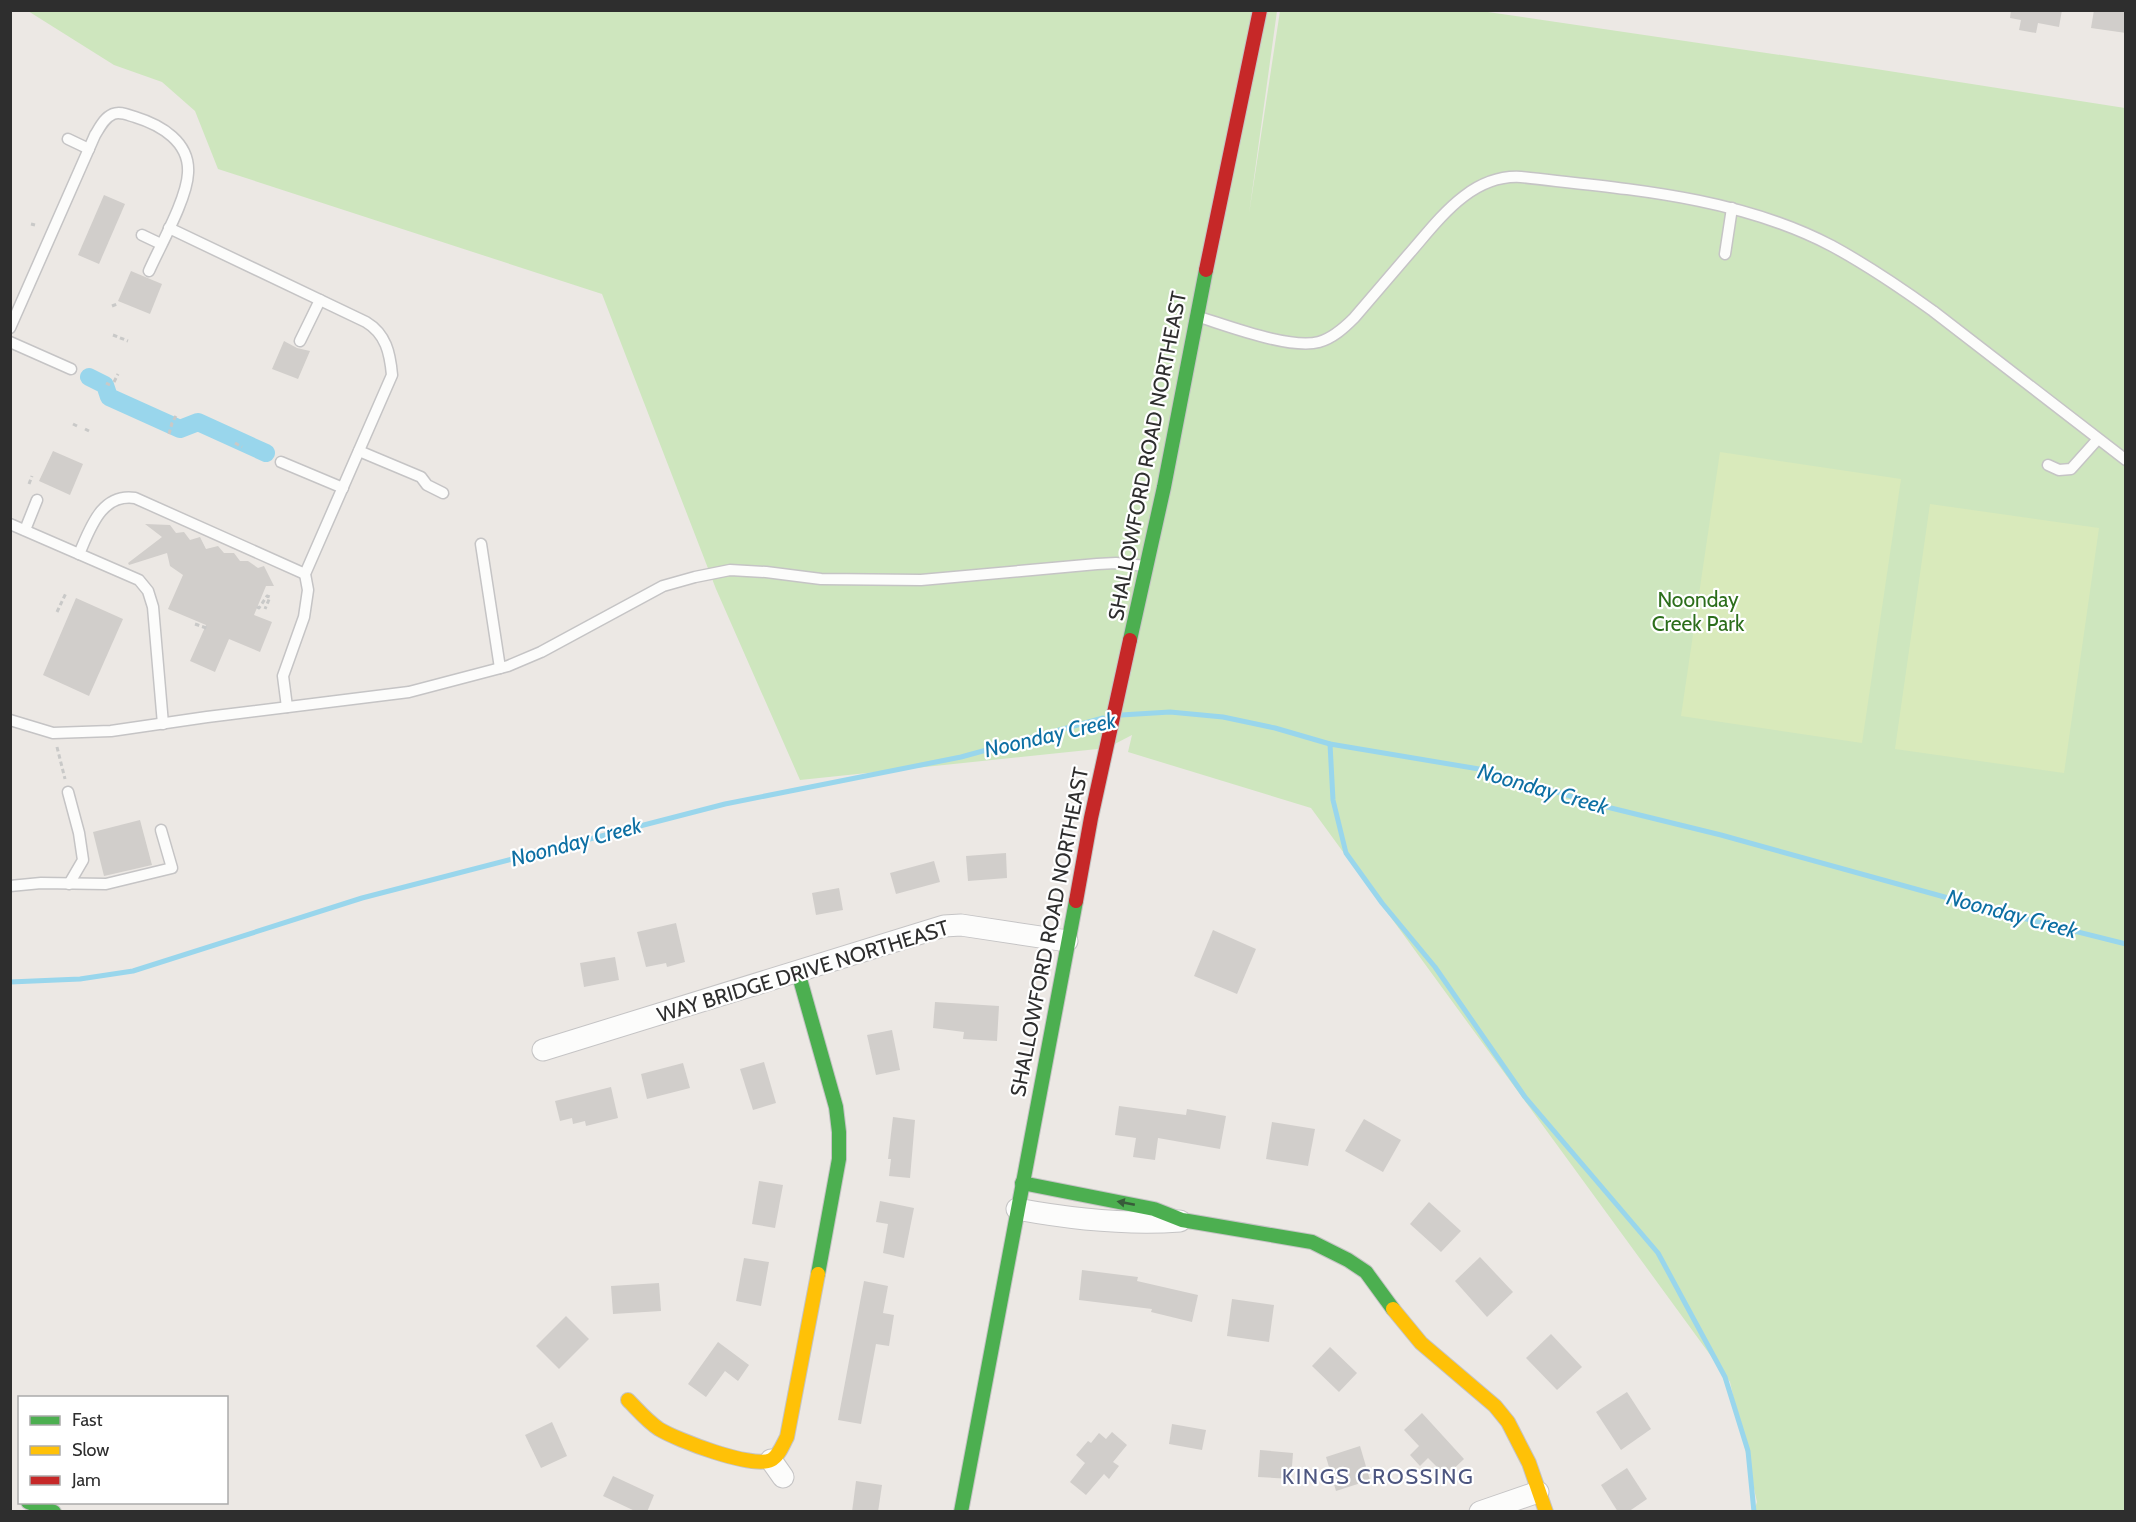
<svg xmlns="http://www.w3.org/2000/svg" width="2136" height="1522" font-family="Cabin,sans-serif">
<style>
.green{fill:#cee6be}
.pitch{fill:#d9eabb}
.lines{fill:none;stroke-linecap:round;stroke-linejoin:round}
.stream{stroke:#99d6ec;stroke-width:5}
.canal{stroke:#99d6ec;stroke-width:18}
.building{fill:#d1cecb}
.lane-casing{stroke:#c5c4c5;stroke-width:13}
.street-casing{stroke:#c5c4c5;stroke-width:23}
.fast-casing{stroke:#c5c4c5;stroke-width:16}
.slow-casing{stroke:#c5c4c5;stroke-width:16}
.jam-casing{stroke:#c5c4c5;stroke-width:16}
.path{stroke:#c9c9c8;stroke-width:3;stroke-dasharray:4.5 3;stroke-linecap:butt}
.lane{stroke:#fcfcfb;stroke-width:10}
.street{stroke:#fcfcfb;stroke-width:21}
.fast{stroke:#4caf50;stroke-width:14}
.slow{stroke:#ffc107;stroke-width:14}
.jam{stroke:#c62828;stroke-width:14}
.oneway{fill:#385b3a}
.labels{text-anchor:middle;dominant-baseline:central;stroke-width:4.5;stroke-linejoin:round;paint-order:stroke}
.street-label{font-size:21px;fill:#2e2e2e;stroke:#fff}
.park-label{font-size:21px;fill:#2c6e1b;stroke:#fff}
.water-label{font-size:22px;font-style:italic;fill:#0d6fa3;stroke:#fff}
.neighbourhood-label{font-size:22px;letter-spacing:1.5px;fill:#4d5680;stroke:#fff}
</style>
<rect width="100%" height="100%" fill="#ece8e4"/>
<path class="green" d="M28 11H1277L1249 214 1280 11H1481L1876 69 2125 108V1511H1754L1757 1502 1730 1382 1311 808 1128 752 1132 735 1107 748 800 780 716 589 602 294 218 169 195 111 162 82 114 65Z"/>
<g class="pitch">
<path d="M1720 452 1901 479 1862 743 1681 716Z"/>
<path d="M1930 504 2099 528 2064 773 1895 749Z"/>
</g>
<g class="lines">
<g class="stream">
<path d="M1121 715 1170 712 1223 717 1275 728 1330 744 1479 769 1611 808 1721 835 2006 914 2126 944"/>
<path d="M1330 744 1333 800 1346 853 1382 903 1435 967 1525 1097 1658 1253 1725 1377 1748 1451 1754 1512"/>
<path d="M10 982 80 979 133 971 362 898 725 804 961 757 1103 718"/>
</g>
<path class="canal" d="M89 377 105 385 109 397 180 429 198 422 266 453"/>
</g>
<g class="building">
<path d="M2011 10H2062L2059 27 2038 23 2036 33 2019 30 2021 20 2010 18Z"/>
<path d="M2094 10H2126V33L2091 28Z"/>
<path d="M104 195 125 204 99 264 78 255Z"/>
<path d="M131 271 162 284 150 314 118 301Z"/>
<path d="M284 341 297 348 310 351 298 379 272 369Z"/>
<path d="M53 451 83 464 70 495 39 481Z"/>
<path d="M145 524 170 525 176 533 184 532 190 540 200 537 206 549 218 546 224 553H234L240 561H248L258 568 264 566 274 586H266L254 615 272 622 260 652 229 639 215 672 190 661 206 625 168 609 183 575 170 566 167 553 129 565 128 563 162 537Z"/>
<path d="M76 598 123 619 89 696 43 675Z"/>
<path d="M140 820 152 865 104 876 93 832Z"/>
<path d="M1006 853 1007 878 968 881 966 856Z"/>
<path d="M934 861 940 882 896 894 890 873Z"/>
<path d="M839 888 843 910 816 915 812 893Z"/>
<path d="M676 923 685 962 667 967 666 963 646 967 637 932Z"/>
<path d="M1213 930 1256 949 1237 994 1194 976Z"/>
<path d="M615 957 619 980 584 987 580 963Z"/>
<path d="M935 1002 999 1006 997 1041 963 1039 964 1032 933 1028Z"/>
<path d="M892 1030 900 1070 876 1075 867 1035Z"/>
<path d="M764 1062 776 1103 753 1110 740 1069Z"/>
<path d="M683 1063 690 1088 647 1099 641 1074Z"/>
<path d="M611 1087 618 1118 586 1126 585 1121 573 1124 572 1118 560 1121 555 1101Z"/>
<path d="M1119 1106 1186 1115 1187 1109 1226 1116 1220 1149 1158 1138 1155 1160 1133 1157 1136 1138 1115 1135Z"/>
<path d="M893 1117 915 1120 910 1178 889 1176 891 1159H888Z"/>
<path d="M1364 1119 1401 1140 1383 1172 1345 1151Z"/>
<path d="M1272 1122 1315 1129 1308 1166 1266 1159Z"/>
<path d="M759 1181 783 1185 775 1228 752 1224Z"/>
<path d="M880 1201 914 1208 904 1258 883 1253 888 1224 876 1222Z"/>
<path d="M1429 1202 1461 1231 1441 1252 1410 1224Z"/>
<path d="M1480 1257 1513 1292 1487 1317 1455 1281Z"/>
<path d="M744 1258 769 1262 761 1306 736 1301Z"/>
<path d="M1082 1270 1138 1277 1137 1281 1198 1295 1192 1322 1151 1312 1152 1309 1079 1300Z"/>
<path d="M864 1281 888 1286 883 1313 894 1315 889 1346 876 1344 861 1424 838 1420Z"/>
<path d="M659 1283 661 1311 613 1314 611 1286Z"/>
<path d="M1232 1299 1274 1305 1269 1342 1227 1336Z"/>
<path d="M566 1316 589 1339 559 1369 536 1346Z"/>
<path d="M1551 1334 1582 1367 1557 1390 1526 1358Z"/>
<path d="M718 1342 749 1365 738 1381 725 1371 706 1397 688 1384Z"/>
<path d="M1330 1347 1357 1373 1339 1392 1312 1366Z"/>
<path d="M1627 1392 1651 1429 1621 1450 1596 1412Z"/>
<path d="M1422 1413 1464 1459 1446 1476 1428 1458 1420 1466 1410 1455 1419 1446 1404 1430Z"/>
<path d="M552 1422 567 1456 541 1468 525 1435Z"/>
<path d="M1172 1424 1206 1430 1202 1450 1169 1444Z"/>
<path d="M1112 1432 1127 1445 1113 1462 1119 1466 1109 1479 1104 1474 1086 1495 1070 1482 1085 1463 1076 1455 1088 1441 1091 1443 1099 1433 1106 1439Z"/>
<path d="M1360 1446 1370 1480 1336 1491 1326 1457Z"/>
<path d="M1260 1450 1293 1453 1291 1479 1258 1477Z"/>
<path d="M1627 1468 1647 1499 1628 1512H1618L1601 1485Z"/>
<path d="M613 1476 654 1495 647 1512H637L603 1496Z"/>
<path d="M856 1481 882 1485 878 1512H852Z"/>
</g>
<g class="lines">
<defs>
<g id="lane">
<path d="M68 139 89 149"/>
<path d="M169 228 366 322C386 334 390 353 392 375L305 574 308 590 304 617 283 676 287 707"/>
<path d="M142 235 161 244"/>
<path d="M1725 254 1732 208"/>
<path d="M1196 316C1226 325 1290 350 1319 342 1333 338 1344 328 1354 318 1372 297 1390 276 1408 255 1438 221 1470 174 1521 177 1626 189 1737 196 1832 246 1867 265 1901 288 1933 311L2126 460"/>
<path d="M10 328 95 135C100 127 104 118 113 114 120 111 128 115 135 117 161 125 190 142 188 173 187 199 160 246 149 271"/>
<path d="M300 341 320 300"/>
<path d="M10 342 71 369"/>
<path d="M359 451 421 477 427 485 443 493"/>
<path d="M281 462 343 488"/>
<path d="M2048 465 2059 470 2071 469 2097 440"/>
<path d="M10 524 139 580 148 591 153 607 163 724"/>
<path d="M25 530 37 500"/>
<path d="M481 544 500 668"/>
<path d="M79 554C90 529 101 493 135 498L305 574"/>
<path d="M10 720 53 733 111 731 207 717 409 692 508 666 541 652 663 586 695 577 730 570 766 572 821 579 921 580 1097 564 1116 563 1146 566"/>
<path d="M68 792 79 833 83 860 69 884"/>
<path d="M10 886 41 883 106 884 172 868 161 830"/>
</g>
<g id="street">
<path d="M543 1050 944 926 961 925 1067 941"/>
<path d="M1017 1209C1071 1219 1125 1225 1180 1221"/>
<path d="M771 1460 783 1477"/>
<path d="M1480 1512 1538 1492"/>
</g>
<g id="fast">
<path d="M1130 640 1164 487 1206 270"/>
<path d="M798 972 836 1107 839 1132V1159L818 1274"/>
<path d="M1022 1183 1154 1209 1182 1220 1312 1242 1348 1260 1366 1272 1393 1309"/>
<path d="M28 1502 54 1512"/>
<path d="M961 1512 1076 901"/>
</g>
<g id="slow">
<path d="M1393 1309 1421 1343 1495 1406 1508 1422 1529 1463 1546 1512"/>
<path d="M628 1400C638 1410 647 1421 659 1429 677 1440 752 1469 771 1460 779 1456 783 1444 787 1437L818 1274"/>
</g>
<g id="jam">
<path d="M1206 270 1260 10"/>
<path d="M1076 901 1091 818 1130 640"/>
</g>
</defs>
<use href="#lane" class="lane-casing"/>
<use href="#street" class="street-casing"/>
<use href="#fast" class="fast-casing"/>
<use href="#slow" class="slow-casing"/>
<use href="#jam" class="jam-casing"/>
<g class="path">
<path d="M31 224 35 225"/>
<path d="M112 306 117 304"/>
<path d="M113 335 128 341"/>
<path d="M114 382 118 374"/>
<path d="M106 383 110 385"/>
<path d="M73 424 77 426"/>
<path d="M85 429 91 432"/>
<path d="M169 434 172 423 177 414"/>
<path d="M235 443 242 447"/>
<path d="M29 484 32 476"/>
<path d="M257 607 259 608 267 596 270 597 265 609"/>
<path d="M57 612 66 593"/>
<path d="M195 624 209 629"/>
<path d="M57 747 65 779"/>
</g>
<use href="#lane" class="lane"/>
<use href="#street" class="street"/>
<use href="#fast" class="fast"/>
<use href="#slow" class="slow"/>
<use href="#jam" class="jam"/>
</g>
<defs><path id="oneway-solid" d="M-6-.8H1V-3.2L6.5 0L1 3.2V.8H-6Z" transform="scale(1.5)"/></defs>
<use class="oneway" href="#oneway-solid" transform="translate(1126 1203) rotate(-169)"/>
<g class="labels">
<g class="street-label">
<text transform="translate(1147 456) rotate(-79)">SHALLOWFORD ROAD NORTHEAST</text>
<text transform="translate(1049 932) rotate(-79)">SHALLOWFORD ROAD NORTHEAST</text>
<text transform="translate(803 971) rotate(-17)">WAY BRIDGE DRIVE NORTHEAST</text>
</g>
<g class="park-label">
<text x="1698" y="599">Noonday<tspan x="1698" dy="24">Creek Park</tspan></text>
</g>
<g class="water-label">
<text transform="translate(1050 735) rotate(-13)">Noonday Creek</text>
<text transform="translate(1543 789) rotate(16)">Noonday Creek</text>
<text transform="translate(576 842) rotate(-15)">Noonday Creek</text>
<text transform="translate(2012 914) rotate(15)">Noonday Creek</text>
</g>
<g class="neighbourhood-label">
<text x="1378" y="1476">KINGS CROSSING</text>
</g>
</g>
<rect width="2136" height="1522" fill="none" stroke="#2e2e2e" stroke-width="24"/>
<rect x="18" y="1396" width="210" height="108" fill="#ffffff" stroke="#ababab" stroke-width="1.5"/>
<rect x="30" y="1416" width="30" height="9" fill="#4caf50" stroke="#ababab" stroke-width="1.5"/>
<text x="72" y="1426" font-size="18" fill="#2e2e2e">Fast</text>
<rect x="30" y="1446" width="30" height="9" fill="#ffc107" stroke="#ababab" stroke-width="1.5"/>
<text x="72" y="1456" font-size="18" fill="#2e2e2e">Slow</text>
<rect x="30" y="1476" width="30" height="9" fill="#c62828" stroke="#ababab" stroke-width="1.5"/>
<text x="72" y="1486" font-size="18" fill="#2e2e2e">Jam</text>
</svg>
